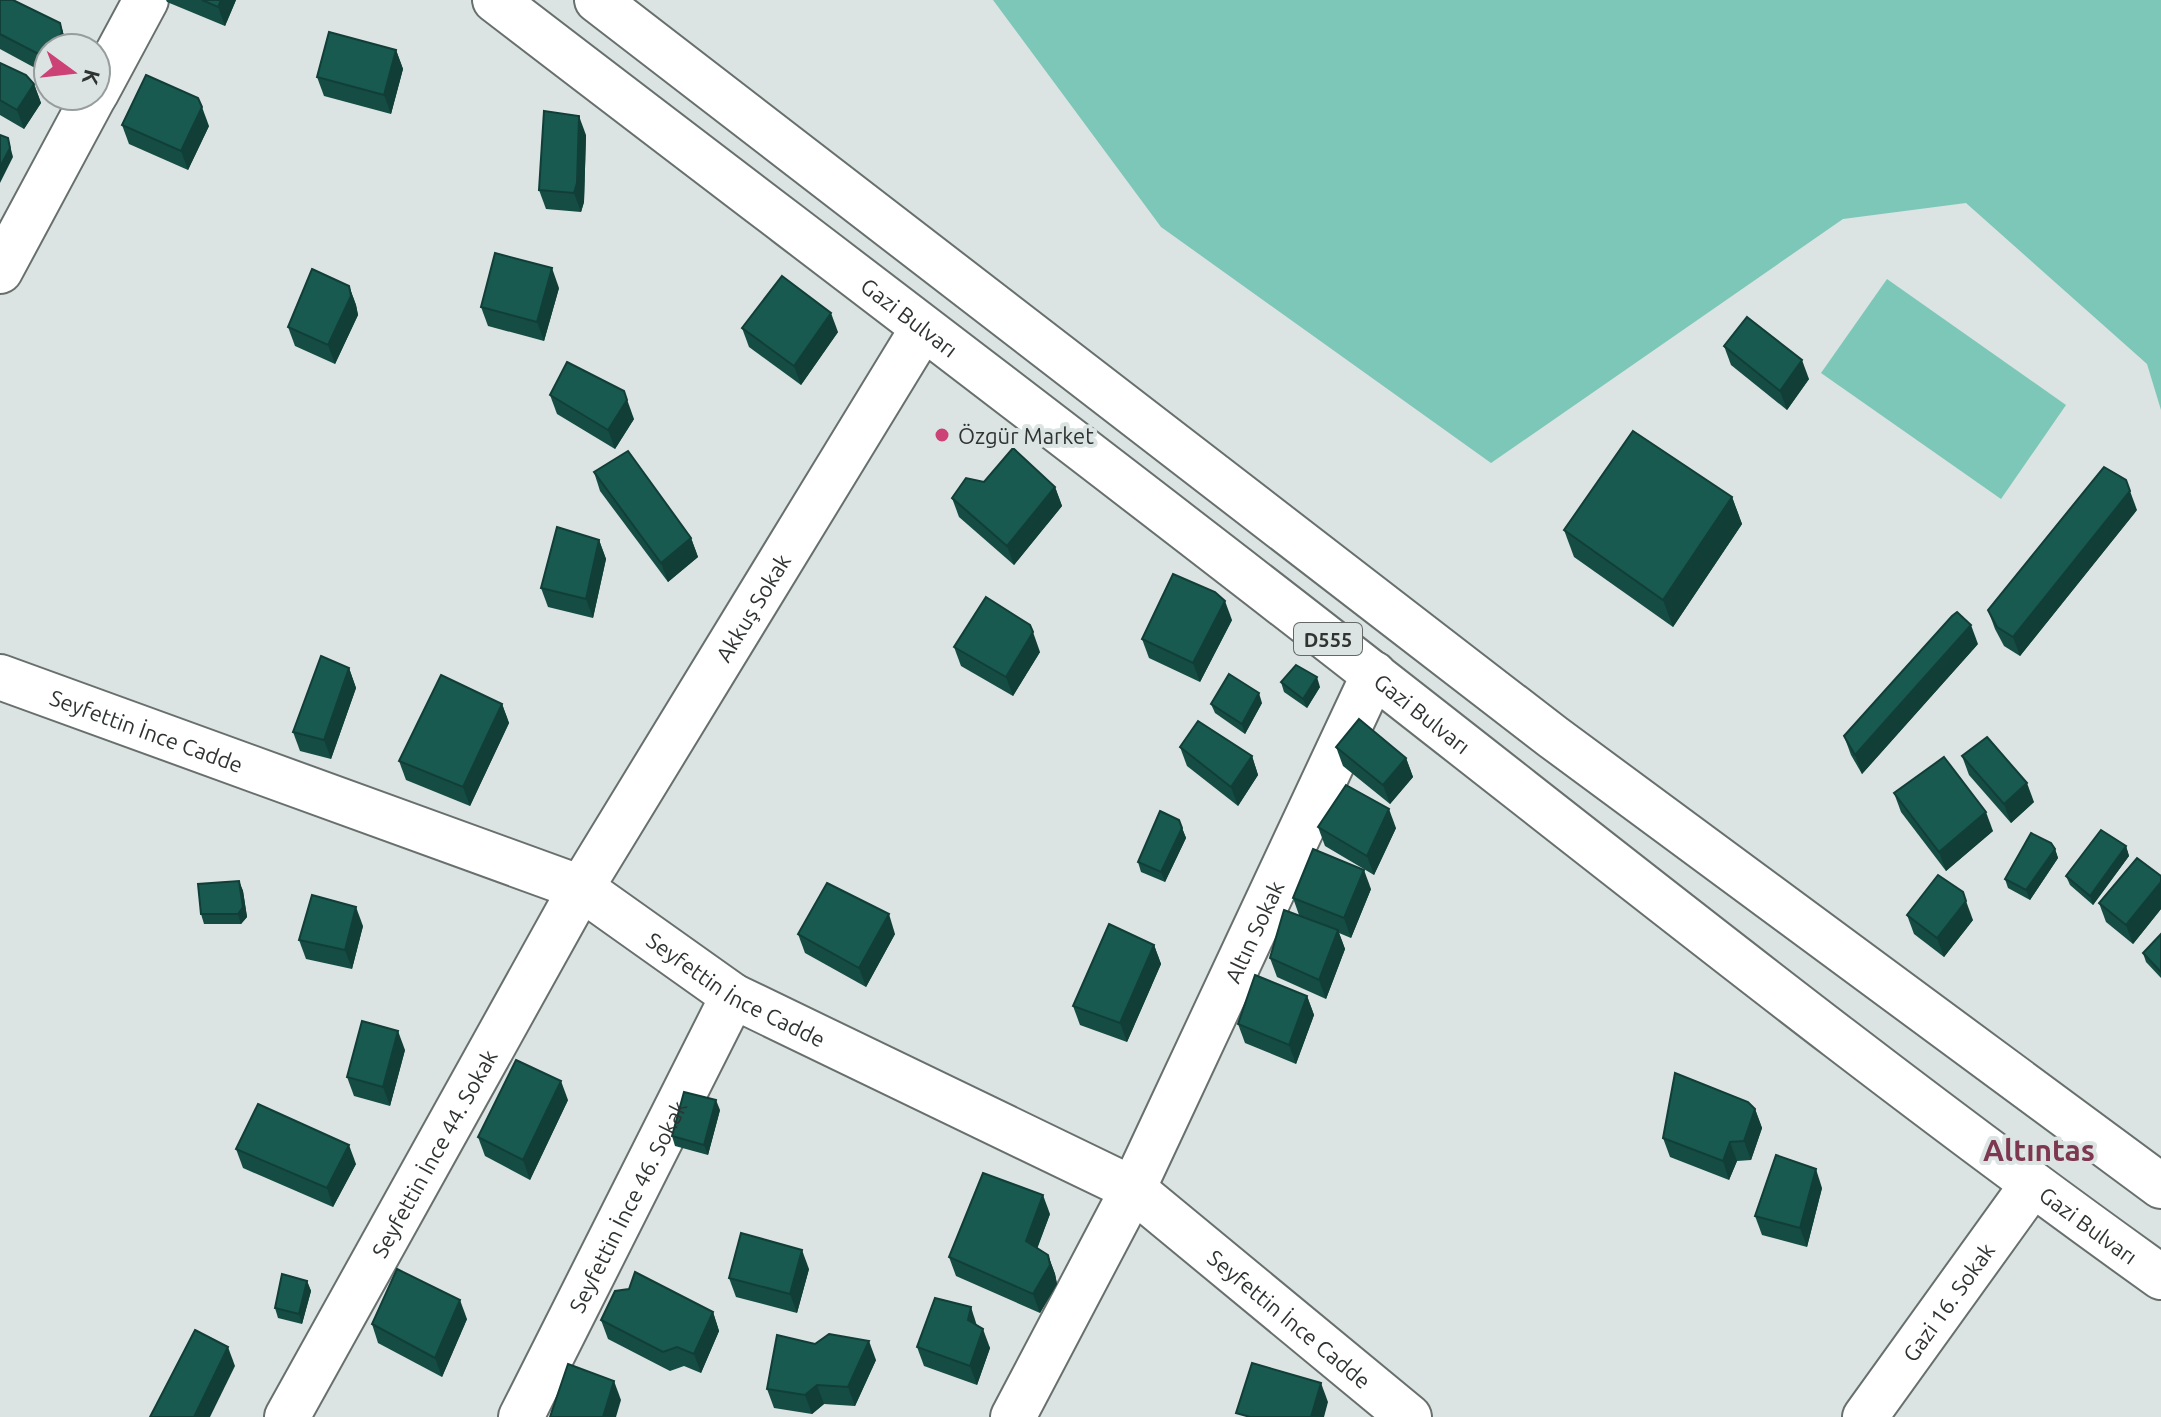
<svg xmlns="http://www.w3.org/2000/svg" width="2161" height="1417" font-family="Ubuntu,sans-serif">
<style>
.green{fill:#7dc7b9}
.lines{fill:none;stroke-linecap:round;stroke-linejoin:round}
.minor-casing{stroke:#68706e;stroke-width:48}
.major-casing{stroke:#68706e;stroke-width:48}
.minor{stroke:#fff;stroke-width:44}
.major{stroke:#fff;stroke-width:44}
.wall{fill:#154d45}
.shaded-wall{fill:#113f38}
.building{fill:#185a50;stroke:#113f38;stroke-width:2}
.poi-dot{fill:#cc4176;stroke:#dbe4e2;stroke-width:3}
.labels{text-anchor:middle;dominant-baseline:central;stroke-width:8;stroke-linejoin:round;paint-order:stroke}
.shield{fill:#dbe4e2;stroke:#636867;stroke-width:2}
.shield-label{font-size:20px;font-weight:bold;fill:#2f3332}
.street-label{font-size:22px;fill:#2f3332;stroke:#dbe4e2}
.poi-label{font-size:22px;fill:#2f3332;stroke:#dbe4e2;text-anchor:start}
.district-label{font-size:30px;font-weight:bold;fill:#7d374f;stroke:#dbe4e2}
</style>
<rect width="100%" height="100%" fill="#dbe4e2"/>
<g class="green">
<path d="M993 0H2161V410L2147 364 1966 203 1843 219 1491 463 1161 227Z"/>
<path d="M1887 279 2066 405 2001 499 1821 373Z"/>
</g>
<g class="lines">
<defs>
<g id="minor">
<path d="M96 93 146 0"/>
<path d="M0 271 94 96"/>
<path id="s1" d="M287 1417 581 888 923 328"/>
<path id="s2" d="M521 1417 733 996"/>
<path id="s3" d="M1013 1417 1133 1189 1374 674"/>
<path id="s4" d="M1865 1417 2032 1185"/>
</g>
<g id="major">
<path id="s5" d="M495 0C788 225 1083 447 1374 675 1634 878 1892 1085 2161 1277"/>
<path d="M597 0 1553 737 2161 1186"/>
<path id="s6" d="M0 677 581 888 733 996 1133 1189 1409 1417"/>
</g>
</defs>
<use href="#minor" class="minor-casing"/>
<use href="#major" class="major-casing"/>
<use href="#minor" class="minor"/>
<use href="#major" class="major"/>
</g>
<g class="wall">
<path d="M0 0 60 23 68 48H48V75L0 49Z"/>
<path d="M166 0H236L225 26 167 2Z"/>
<path d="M396 50 403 69 391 114 324 96 317 77Z"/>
<path d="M0 63 34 84 41 103 24 129 0 115Z"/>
<path d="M122 125 209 126 188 170 129 144Z"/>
<path d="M586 135 584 202 581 212 546 209 539 190Z"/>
<path d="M349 286 356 305 358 315 335 364 295 346 288 327Z"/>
<path d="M559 288 544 341 488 326 481 307Z"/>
<path d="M742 328 838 332 801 385 749 347Z"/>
<path d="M1724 346 1809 379 1787 410 1731 365Z"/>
<path d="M550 395 634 419 615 449 557 414Z"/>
<path d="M594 472 691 538 698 557 668 582 600 491Z"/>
<path d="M984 482 1055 487 1062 506 1014 565 959 517 952 498Z"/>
<path d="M1732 497 1742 524 1673 627 1574 557 1564 530Z"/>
<path d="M2137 510 2020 656 2004 646 1995 629 1988 610Z"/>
<path d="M599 540 606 559 593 618 548 607 541 588Z"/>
<path d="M1232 620 1200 682 1149 658 1142 639Z"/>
<path d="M1978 644 1862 774 1851 755 1844 736Z"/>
<path d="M954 647 1040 652 1013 696 961 666Z"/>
<path d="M349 668 356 688 331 759 300 751 293 732Z"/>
<path d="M1281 682 1320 687 1307 708 1284 692Z"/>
<path d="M1262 703 1245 734 1215 713 1211 704Z"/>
<path d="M502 704 509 723 470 806 406 780 399 761Z"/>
<path d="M1180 747 1252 756 1258 775 1238 806 1187 766Z"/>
<path d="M1336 747 1406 758 1413 777 1390 804 1343 766Z"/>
<path d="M1962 756 2034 802 2011 823 1969 775Z"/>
<path d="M1894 793 1993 831 1946 871 1901 812Z"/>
<path d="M1179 820 1186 838 1165 882 1141 872 1138 862Z"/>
<path d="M1318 827 1396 828 1374 875 1325 846Z"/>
<path d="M2126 846 2129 856 2093 905 2070 885 2066 876Z"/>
<path d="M2055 849 2058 858 2030 900 2008 888 2005 879Z"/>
<path d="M2161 876V909L2133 944 2106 922 2099 903Z"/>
<path d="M239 881 243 891 247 917 241 924H204L201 914Z"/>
<path d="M1371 889 1351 938 1339 933 1345 949 1326 999 1277 977 1270 958 1299 915 1293 898Z"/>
<path d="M1907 915 1973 920 1944 957 1914 934Z"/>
<path d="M363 926 352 969 306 959 299 940Z"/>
<path d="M798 934H895L866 987 805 953Z"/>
<path d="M2161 934V978L2146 962 2143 953Z"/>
<path d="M1154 945 1161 964 1127 1042 1080 1025 1073 1006Z"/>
<path d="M1307 996 1314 1015 1296 1064 1245 1043 1238 1024Z"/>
<path d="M405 1050 390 1106 354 1096 347 1077Z"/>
<path d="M568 1100 530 1180 485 1156 478 1137Z"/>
<path d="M1755 1109 1762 1128 1751 1160 1737 1161 1729 1180 1670 1157 1663 1138Z"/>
<path d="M720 1110 708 1155 675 1146 672 1136Z"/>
<path d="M236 1149 356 1164 333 1207 243 1168Z"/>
<path d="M1822 1188 1807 1247 1762 1235 1755 1216Z"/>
<path d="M1050 1214 1037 1248 1048 1255 1055 1274 1057 1284 1040 1313 956 1276 949 1257Z"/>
<path d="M809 1269 797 1313 736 1297 729 1278Z"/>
<path d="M307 1281 311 1291 302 1324 278 1318 275 1308Z"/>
<path d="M713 1312 719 1331 701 1373 684 1366 670 1371 608 1339 601 1320Z"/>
<path d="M467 1319 442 1377 378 1343 372 1324Z"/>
<path d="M977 1325 990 1348 977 1385 924 1366 917 1347Z"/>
<path d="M876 1360 855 1406 824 1404 812 1414 774 1408 767 1389Z"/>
</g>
<g class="shaded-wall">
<path d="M221 0H236L225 26 218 7Z"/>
<path d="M60 23 68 48H54Z"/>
<path d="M396 50 403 69 391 114 384 95Z"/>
<path d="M34 84 41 103 24 129 17 110Z"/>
<path d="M202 107 209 126 188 170 181 151Z"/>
<path d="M579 116 586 135 584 202 581 212 574 193Z"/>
<path d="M8 138 13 157 0 183V167Z"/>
<path d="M552 268 559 288 544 341 537 322Z"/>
<path d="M349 286 356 305 358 315 335 364 328 345Z"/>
<path d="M831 313 838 332 801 385 794 366Z"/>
<path d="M1802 360 1809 379 1787 410 1780 391Z"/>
<path d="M624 391 634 419 615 449 608 430Z"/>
<path d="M1055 487 1062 506 1014 565 1007 546Z"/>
<path d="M2130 491 2137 510 2020 656 2013 637Z"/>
<path d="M1732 497 1742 524 1673 627 1663 600Z"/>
<path d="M691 538 698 557 668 582 661 563Z"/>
<path d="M599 540 606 559 593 618 586 599Z"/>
<path d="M1225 601 1232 620 1200 682 1193 663Z"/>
<path d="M1971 625 1978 644 1862 774 1855 755Z"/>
<path d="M1033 632 1040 652 1013 696 1006 677Z"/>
<path d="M349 668 356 688 331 759 324 740Z"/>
<path d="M1317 677 1320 687 1307 708 1303 699Z"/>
<path d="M1259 693 1262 703 1245 734 1242 724Z"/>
<path d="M502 704 509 723 470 806 463 787Z"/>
<path d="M1252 756 1258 775 1238 806 1231 787Z"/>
<path d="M1406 758 1413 777 1390 804 1383 785Z"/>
<path d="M2027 783 2034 802 2011 823 2004 804Z"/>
<path d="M1389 809 1396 828 1374 875 1367 856Z"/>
<path d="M1986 812 1993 831 1946 871 1939 852Z"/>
<path d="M1182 828 1186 838 1165 882 1161 872Z"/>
<path d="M2126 846 2129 856 2093 905 2090 896Z"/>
<path d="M2055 849 2058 858 2030 900 2026 890Z"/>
<path d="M1364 870 1371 889 1351 938 1344 918Z"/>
<path d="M239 881 243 891 247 917 241 924 238 914Z"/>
<path d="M2161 882V909L2133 944 2126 925Z"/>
<path d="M1966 901 1973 920 1944 957 1937 938Z"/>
<path d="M356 907 363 926 352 969 345 950Z"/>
<path d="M889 914 895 934 866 987 859 968Z"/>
<path d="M1338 930 1345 949 1326 999 1319 980Z"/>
<path d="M1154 945 1161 964 1127 1042 1120 1023Z"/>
<path d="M1307 996 1314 1015 1296 1064 1289 1045Z"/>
<path d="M398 1031 405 1050 390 1106 383 1087Z"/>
<path d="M561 1081 568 1100 530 1180 523 1160Z"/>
<path d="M716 1100 720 1110 708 1155 704 1145Z"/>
<path d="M1755 1109 1762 1128 1751 1160 1744 1141Z"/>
<path d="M1730 1142 1737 1161 1729 1180 1723 1161Z"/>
<path d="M349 1145 356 1164 333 1207 327 1188Z"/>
<path d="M1816 1169 1822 1188 1807 1247 1800 1228Z"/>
<path d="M1043 1195 1050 1214 1033 1260 1026 1241Z"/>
<path d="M802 1250 809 1269 797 1313 790 1294Z"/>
<path d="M1048 1255 1055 1274 1057 1284 1040 1313 1033 1294Z"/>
<path d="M307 1281 311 1291 302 1324 299 1314Z"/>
<path d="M460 1300 467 1319 442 1377 435 1358Z"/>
<path d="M971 1307 977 1326 968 1320Z"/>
<path d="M713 1312 719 1331 701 1373 694 1354Z"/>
<path d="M983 1329 990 1348 977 1385 970 1366Z"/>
<path d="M869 1341 876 1360 855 1406 848 1387Z"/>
<path d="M228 1347 235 1366 210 1417H194Z"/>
<path d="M614 1381 621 1400 616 1417H603Z"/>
<path d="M1321 1383 1328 1402 1324 1417H1311Z"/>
<path d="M817 1385 824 1404 812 1414 805 1395Z"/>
</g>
<g class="building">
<path d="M0 0H13L60 23 62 32 54 48H48V59L0 34Z"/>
<path d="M202 0H221L218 7Z"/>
<path d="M329 32 396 50 384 95 317 77Z"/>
<path d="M0 63 26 75 34 84 17 110 0 100Z"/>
<path d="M146 75 198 98 202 107 181 151 122 125Z"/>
<path d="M544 111 579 116 577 183 574 193 539 190Z"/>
<path d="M0 135 8 138 10 148 0 167Z"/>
<path d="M495 253 552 268 537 322 481 307Z"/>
<path d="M312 269 349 286 351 296 328 345 288 327Z"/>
<path d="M782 276 831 313 794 366 742 328Z"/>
<path d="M1747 317 1802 360 1780 391 1724 346Z"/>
<path d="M567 362 624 391 627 400 608 430 550 395Z"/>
<path d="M1633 431 1732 497 1663 600 1564 530Z"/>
<path d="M1013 448 1055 487 1007 546 952 498 966 478 984 482Z"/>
<path d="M628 451 691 538 661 563 594 472Z"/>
<path d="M2104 467 2126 480 2130 491 2013 637 1997 627 1988 610Z"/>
<path d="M557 527 599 540 586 599 541 588Z"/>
<path d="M1173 574 1215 592 1225 601 1193 663 1142 639Z"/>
<path d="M986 597 1030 625 1033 632 1006 677 954 647Z"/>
<path d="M1957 612 1971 625 1855 755 1844 736 1952 616Z"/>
<path d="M321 656 349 668 324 740 293 732Z"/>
<path d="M1296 665 1317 677 1303 699 1281 682Z"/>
<path d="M1229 674 1259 693 1242 724 1211 704Z"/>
<path d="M441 675 502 704 463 787 399 761Z"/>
<path d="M1359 719 1406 758 1383 785 1336 747Z"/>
<path d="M1198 721 1252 756 1231 787 1180 747Z"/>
<path d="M1987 737 2027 783 2004 804 1962 756Z"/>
<path d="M1944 757 1986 812 1939 852 1894 793Z"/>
<path d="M1346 785 1389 809 1367 856 1318 827Z"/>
<path d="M1160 811 1179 820 1182 828 1161 872 1138 862Z"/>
<path d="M2101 830 2126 846 2090 896 2066 876Z"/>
<path d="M2031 833 2051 843 2055 849 2026 890 2005 879Z"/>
<path d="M1313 849 1364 870 1344 918 1293 898Z"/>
<path d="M2137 858 2161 876V882L2126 925 2099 903Z"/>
<path d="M1938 875 1963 892 1966 901 1937 938 1907 915Z"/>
<path d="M239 881 243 907 238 914H201L198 884Z"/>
<path d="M827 883 889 914 859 968 798 934Z"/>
<path d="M312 895 356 907 345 950 299 940Z"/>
<path d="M1284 910 1338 930 1319 980 1270 958Z"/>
<path d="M1109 924 1154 945 1120 1023 1073 1006Z"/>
<path d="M2161 934V972L2143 953Z"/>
<path d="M1255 975 1307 996 1289 1045 1238 1024Z"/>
<path d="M362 1021 398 1031 383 1087 347 1077Z"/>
<path d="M516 1060 561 1081 523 1160 478 1137Z"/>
<path d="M1675 1073 1748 1102 1755 1109 1744 1141 1730 1142 1723 1161 1663 1138Z"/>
<path d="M684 1092 716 1100 704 1145 672 1136Z"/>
<path d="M258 1104 349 1145 327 1188 236 1149Z"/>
<path d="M1776 1155 1816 1169 1800 1228 1755 1216Z"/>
<path d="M983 1173 1043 1195 1026 1241 1048 1255 1050 1265 1033 1294 949 1257Z"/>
<path d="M741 1233 802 1250 790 1294 729 1278Z"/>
<path d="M397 1269 460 1300 435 1358 372 1324Z"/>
<path d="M635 1272 713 1312 694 1354 677 1347 663 1352 601 1320 615 1291 629 1289Z"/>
<path d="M282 1274 307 1281 299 1314 275 1308Z"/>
<path d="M935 1298 971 1307 968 1320 983 1329 970 1366 917 1347Z"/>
<path d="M195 1330 228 1347 194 1417H150Z"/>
<path d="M829 1334 869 1341 848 1387 817 1385 805 1395 767 1389 777 1335 815 1344Z"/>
<path d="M1252 1363 1321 1383 1311 1417H1250L1236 1413Z"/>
<path d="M568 1364 614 1381 603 1417H550Z"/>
</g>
<circle class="poi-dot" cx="942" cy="435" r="8"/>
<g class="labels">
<rect class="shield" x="1294" y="623" width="68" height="32" rx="6"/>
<g class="shield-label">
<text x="1328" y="639">D555</text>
</g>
<g class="street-label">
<text stroke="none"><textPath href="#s5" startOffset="522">Gazi Bulvarı</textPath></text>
<text stroke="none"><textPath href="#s1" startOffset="934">Akkuş Sokak</textPath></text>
<text stroke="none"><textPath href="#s5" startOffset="1170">Gazi Bulvarı</textPath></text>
<text stroke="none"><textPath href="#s6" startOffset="156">Seyfettin İnce Cadde</textPath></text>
<text stroke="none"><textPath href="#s3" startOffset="542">Altın Sokak</textPath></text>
<text stroke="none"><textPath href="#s6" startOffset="804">Seyfettin İnce Cadde</textPath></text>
<text stroke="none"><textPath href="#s1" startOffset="302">Seyfettin İnce 44. Sokak</textPath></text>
<text stroke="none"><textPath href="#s2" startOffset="236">Seyfettin İnce 46. Sokak</textPath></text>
<text stroke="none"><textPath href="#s5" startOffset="2010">Gazi Bulvarı</textPath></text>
<text stroke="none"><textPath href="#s4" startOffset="142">Gazi 16. Sokak</textPath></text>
<text stroke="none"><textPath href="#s6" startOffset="1452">Seyfettin İnce Cadde</textPath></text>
</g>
<g class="poi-label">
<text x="958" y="435">Özgür Market</text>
</g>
<g class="district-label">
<text x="2039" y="1150">Altıntas</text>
</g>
</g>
<g transform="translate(72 72) rotate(105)"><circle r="38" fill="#dbe4e2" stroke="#969d9c" stroke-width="2"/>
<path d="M0-6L14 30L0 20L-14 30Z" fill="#cc4176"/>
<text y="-12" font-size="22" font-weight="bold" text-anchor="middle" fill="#2f3332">K</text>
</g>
</svg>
